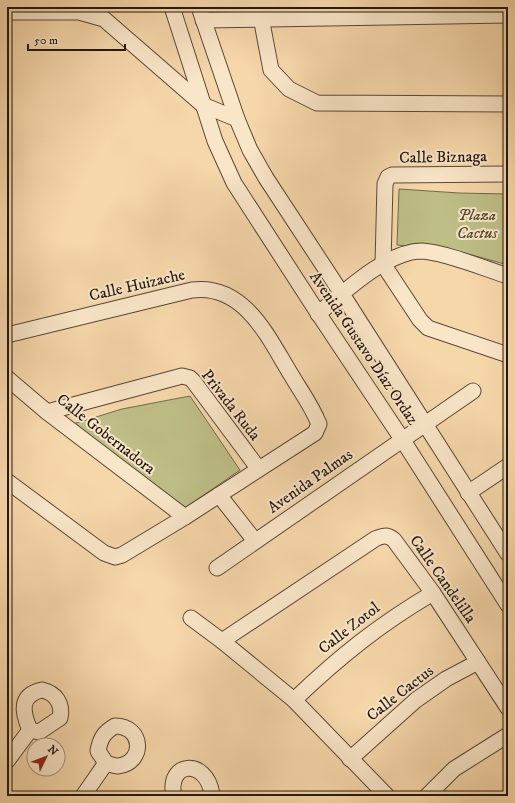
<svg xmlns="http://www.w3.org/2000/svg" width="515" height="803" font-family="'IM FELL DW Pica',serif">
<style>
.green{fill:#bebe87;stroke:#706b4c}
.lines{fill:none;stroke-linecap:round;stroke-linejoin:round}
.minor-casing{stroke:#584837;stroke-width:17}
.minor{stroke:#f9e5c8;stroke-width:15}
.labels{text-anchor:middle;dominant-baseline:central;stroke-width:4;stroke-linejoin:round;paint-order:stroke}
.street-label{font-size:16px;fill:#231811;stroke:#f9e5c8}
.park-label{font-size:16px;font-style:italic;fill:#524a34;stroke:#f9e5c8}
</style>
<rect width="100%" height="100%" fill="#f6d7aa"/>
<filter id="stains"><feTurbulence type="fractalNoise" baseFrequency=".005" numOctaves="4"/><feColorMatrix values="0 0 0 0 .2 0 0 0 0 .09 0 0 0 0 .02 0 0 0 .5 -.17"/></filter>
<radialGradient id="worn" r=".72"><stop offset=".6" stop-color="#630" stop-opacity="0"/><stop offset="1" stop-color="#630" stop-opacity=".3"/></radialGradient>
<g class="green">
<path d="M399 189 459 193 508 194V265L454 250 397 245Z"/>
<path d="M190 396 240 470 185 508 73 424 122 409Z"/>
</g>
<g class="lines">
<defs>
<g id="minor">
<path d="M172 7 215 141 234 183 316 310 402 439 508 605"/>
<path d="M199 7 237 119 250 150 266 178 342 294 508 554"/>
<path d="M259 7 271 70 289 89 317 103 508 104"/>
<path d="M7 12H79L104 19 203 105 237 119"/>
<path d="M203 20 508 15"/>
<path d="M508 174 392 175 388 177 385 184 383 264 420 320 428 328 508 355"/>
<path d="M318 314C344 292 387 251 422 251 444 252 486 269 508 276"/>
<path d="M7 335 192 290C244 283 268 337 290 373 300 390 312 406 319 424L315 433 185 517 122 555 115 557 104 553 7 481"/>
<path d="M7 378 47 412 185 517"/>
<path d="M47 412 182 376 190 378 194 382 258 468"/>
<path d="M468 493 508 466"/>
<path d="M219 495 255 541"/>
<path d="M217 568 473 391"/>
<path d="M191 618 222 641 294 700 387 796"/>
<path d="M222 641 375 539C382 536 387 534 394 540L433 593 508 708"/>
<path d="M42 690C56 693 63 704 60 718L39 732 30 730C22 712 19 695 42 690Z"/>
<path d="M294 700C339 657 380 624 433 593"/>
<path d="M115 726C144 726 145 763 118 766 114 766 109 764 106 763L98 751C100 739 104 732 115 726Z"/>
<path d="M350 759 416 700 446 679 478 662"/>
<path d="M7 761 30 730"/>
<path d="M83 796 106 763"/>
<path d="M174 796C166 762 206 757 212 794L209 796"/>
<path d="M427 796 454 769 508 735"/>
</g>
</defs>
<use href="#minor" class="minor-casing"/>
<use href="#minor" class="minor"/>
</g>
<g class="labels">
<g class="street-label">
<text transform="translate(443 157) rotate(-1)">Calle Biznaga</text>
<text transform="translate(137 285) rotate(-13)">Calle Huizache</text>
<text transform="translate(364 348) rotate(56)">Avenida Gustavo Díaz Ordaz</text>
<text transform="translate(231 405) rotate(52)">Privada Ruda</text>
<text transform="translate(106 434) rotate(38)">Calle Gobernadora</text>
<text transform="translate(310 481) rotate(-35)">Avenida Palmas</text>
<text transform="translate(443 579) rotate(55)">Calle Candelilla</text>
<text transform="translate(349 628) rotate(-38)">Calle Zotol</text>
<text transform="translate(400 693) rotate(-38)">Calle Cactus</text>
</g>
<g class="park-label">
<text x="477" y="215">Plaza<tspan x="477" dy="18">Cactus</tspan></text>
</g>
</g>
<rect width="515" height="803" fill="none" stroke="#f6d7aa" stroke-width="24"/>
<rect x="8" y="8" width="499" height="787" fill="none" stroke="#231811" stroke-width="2"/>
<rect x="12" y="12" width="491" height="779" fill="none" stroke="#231811"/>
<g transform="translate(46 757) rotate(47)"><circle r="19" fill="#f9e5c8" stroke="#a3937f"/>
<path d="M0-3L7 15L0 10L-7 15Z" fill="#8f2418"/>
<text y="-6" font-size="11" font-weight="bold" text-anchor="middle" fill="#231811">N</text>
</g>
<path d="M28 44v6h97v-6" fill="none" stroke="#231811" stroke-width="2"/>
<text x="34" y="44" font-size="12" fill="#231811" stroke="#f9e5c8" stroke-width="3" paint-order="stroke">50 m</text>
<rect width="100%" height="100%" filter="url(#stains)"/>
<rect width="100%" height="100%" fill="url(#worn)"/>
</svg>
